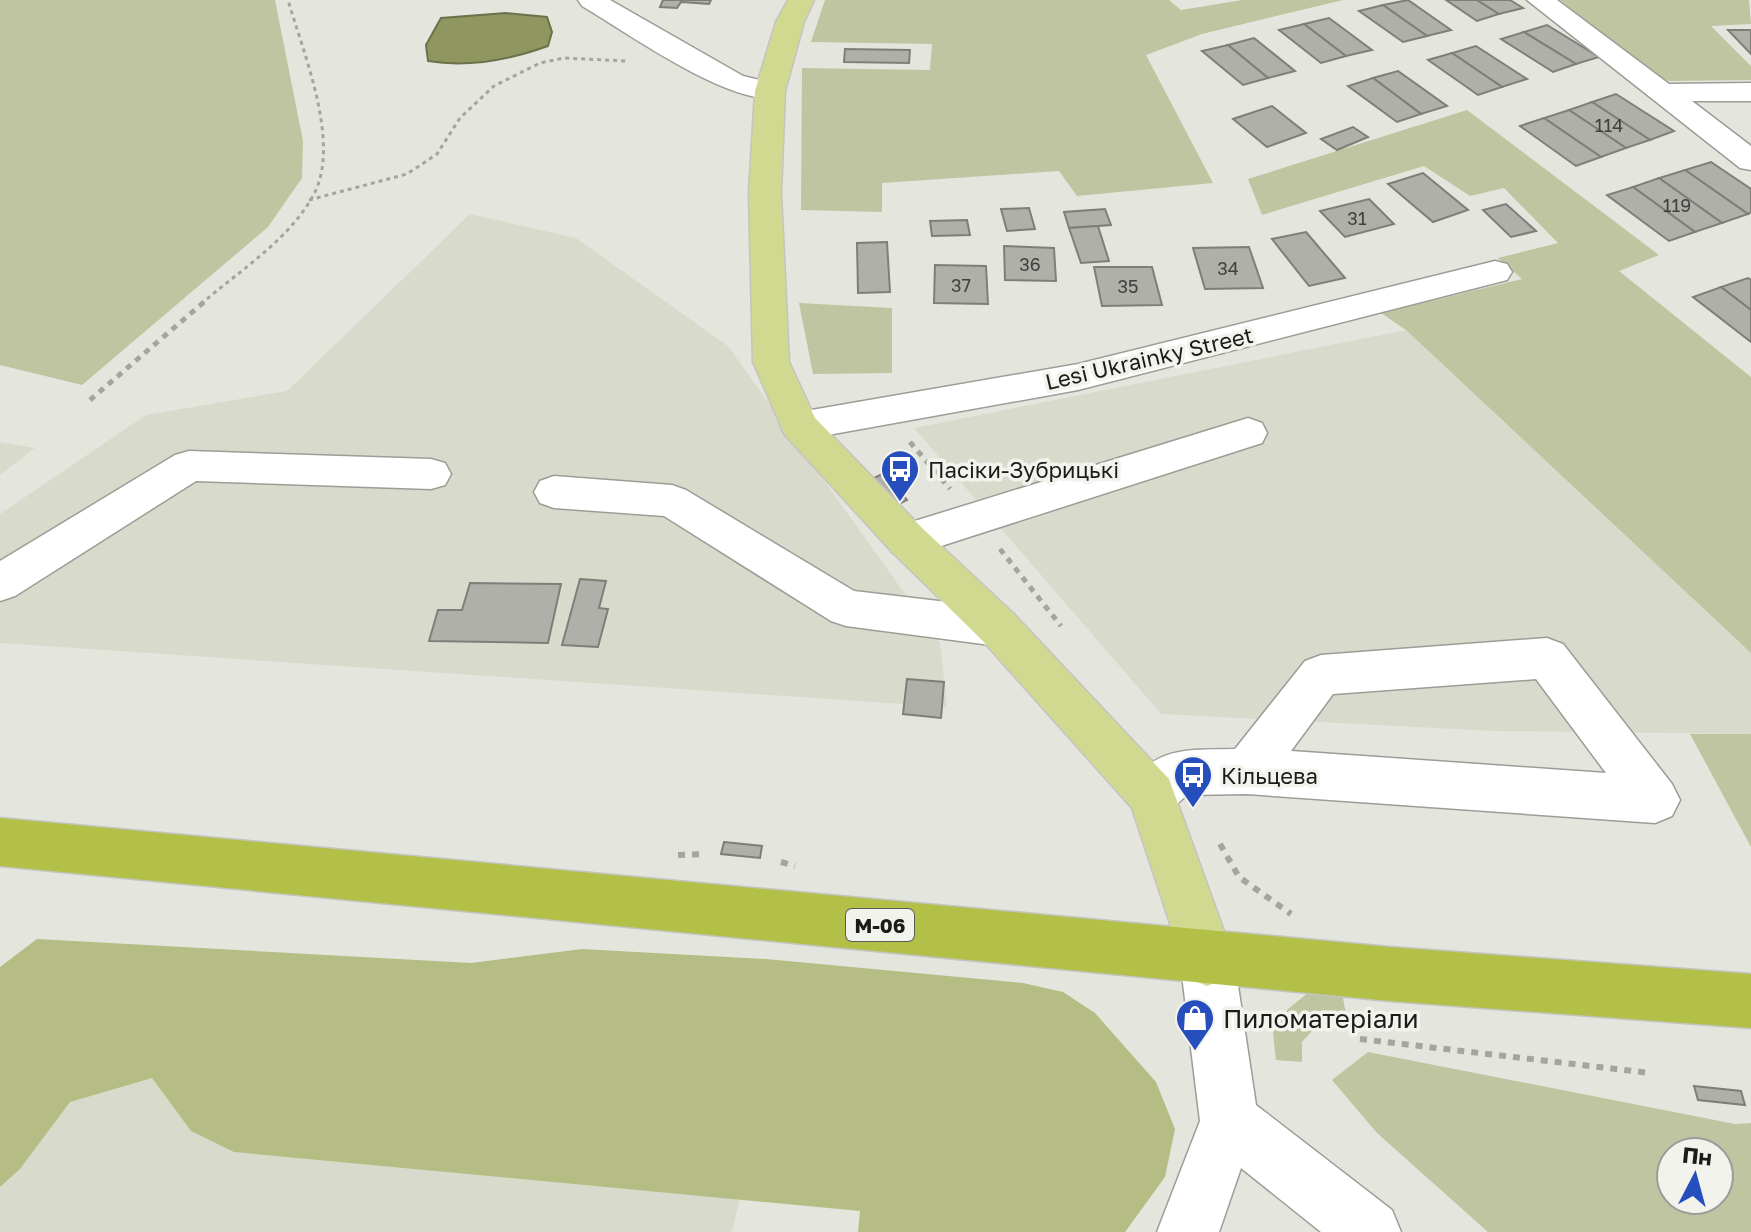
<svg xmlns="http://www.w3.org/2000/svg" width="1751" height="1232" font-family="'Golos Text',sans-serif">
<style>
.built{fill:#d8dbcc}
.green{fill:#bfc5a0;fill-rule:evenodd}
.forest{fill:#b5bd85}
.water{fill:#8f965f;stroke:#6c714a;stroke-width:2}
.building{fill:#afb0a9;stroke:#7d7f78;stroke-width:2}
.lines{fill:none;stroke-linecap:round;stroke-linejoin:round}
.minor-casing{stroke:#9c9d96;stroke-width:3}
.major-casing{stroke:#c4c4c3;stroke-width:3}
.highway-casing{stroke:#c4c4c3;stroke-width:3}
.path-far2{stroke:#a3a59e;stroke-width:3;stroke-dasharray:4 4;stroke-linecap:butt}
.path-far1{stroke:#a3a59e;stroke-width:5;stroke-dasharray:6 6;stroke-linecap:butt}
.path{stroke:#a3a59e;stroke-width:6;stroke-dasharray:7 7;stroke-linecap:butt}
.minor{fill:#fff;fill-rule:evenodd}
.major{fill:#d1d991;fill-rule:evenodd}
.highway{fill:#b3c048;fill-rule:evenodd}
.labels{text-anchor:middle;dominant-baseline:central;stroke-width:7;stroke-linejoin:round;paint-order:stroke}
.number-label{font-size:18px;fill:#40413d}
.shield{fill:#f2f3ec;stroke:#5c5c58;stroke-width:2}
.shield-label{font-size:20px;font-weight:bold;fill:#1b1c19}
.street-label{font-size:22px;fill:#1b1c19;stroke:#f2f3ec}
.poi-label{font-size:22px;fill:#1b1c19;stroke:#f2f3ec;text-anchor:start}
.near-poi-label{font-size:26px;fill:#1b1c19;stroke:#f2f3ec;text-anchor:start}
</style>
<rect width="100%" height="100%" fill="#e4e6de"/>
<g class="built">
<path d="M470 214 576 238 728 346 940 643 947 707 0 643V514L146 415 287 391Z"/>
<path d="M1406 330 1751 653V734L1493 731 1161 714 914 428Z"/>
<path d="M0 442 35 448 0 475Z"/>
<path d="M0 1032 762 1103 732 1232H0Z"/>
</g>
<g class="green">
<path d="M0 0H275L303 141 302 178 268 227 82 385 0 365Z"/>
<path d="M825 0H1169L1181 10 1242 0H1343L1202 34 1146 55 1213 183 1077 196 1059 171 882 183V212L801 210 802 68 930 70 932 44 811 42Z"/>
<path d="M1560 0H1749L1751 24 1711 26 1751 66V80L1669 81 1652 73Z"/>
<path d="M1467 110 1659 255 1619 271 1751 377V653L1406 330 1381 313 1522 279 1498 258 1558 243 1504 188 1470 196 1424 166 1262 215 1248 179Z"/>
<path d="M799 303 892 308V373L813 374Z"/>
<path d="M1690 734H1751V847Z"/>
<path d="M1309 992 1342 993 1347 1019 1319 1023 1302 1042V1062L1276 1060 1273 1033 1288 1009Z"/>
<path d="M1368 1052 1735 1124 1751 1123V1232H1488L1377 1133 1332 1080ZM1671 1152H1719V1200H1671Z"/>
</g>
<path class="forest" d="M37 939 471 963 582 949 766 959 1023 983 1063 992 1095 1013 1156 1082 1175 1129 1165 1177 1125 1232H858L860 1211 234 1152 191 1131 152 1078 70 1102 20 1169 0 1187V967Z"/>
<path class="water" d="M506 13 547 17 552 32 548 46C509 60 469 68 428 61L426 45 441 18Z"/>
<g class="building">
<path d="M711 0 709 4 681 2 677 8 660 7 663 0Z"/>
<path d="M1408 0 1451 30 1427 36 1383 5Z"/>
<path d="M1446 0H1477L1499 14 1477 21Z"/>
<path d="M1477 0H1510L1523 8 1499 14Z"/>
<path d="M1383 5 1427 36 1403 42 1359 11Z"/>
<path d="M1329 18 1372 50 1346 56 1304 24Z"/>
<path d="M1304 24 1346 56 1321 63 1279 30Z"/>
<path d="M1547 25 1599 57 1576 64 1524 32Z"/>
<path d="M1728 30H1751V54Z"/>
<path d="M1524 32 1576 64 1553 72 1501 39Z"/>
<path d="M1254 38 1295 71 1268 78 1228 45Z"/>
<path d="M1228 45 1268 78 1243 85 1202 51Z"/>
<path d="M1476 46 1527 79 1502 87 1452 53Z"/>
<path d="M845 49 910 50 909 63 844 62Z"/>
<path d="M1452 53 1502 87 1478 95 1428 60Z"/>
<path d="M1398 71 1447 106 1421 114 1373 78Z"/>
<path d="M1373 78 1421 114 1397 122 1348 86Z"/>
<path d="M1616 94 1674 131 1650 140 1592 102Z"/>
<path d="M1592 102 1650 140 1626 148 1569 110Z"/>
<path d="M1272 106 1306 133 1267 147 1233 119Z"/>
<path d="M1569 110 1626 148 1601 157 1544 118Z"/>
<path d="M1544 118 1601 157 1576 166 1520 126Z"/>
<path d="M1353 127 1368 137 1337 150 1321 139Z"/>
<path d="M1711 162 1751 189V212L1748 214 1685 170Z"/>
<path d="M1685 170 1748 214 1722 223 1659 178Z"/>
<path d="M1423 173 1468 210 1433 222 1388 184Z"/>
<path d="M1659 178 1722 223 1695 232 1633 187Z"/>
<path d="M1633 187 1695 232 1669 241 1607 195Z"/>
<path d="M1369 199 1394 224 1345 237 1320 211Z"/>
<path d="M1506 204 1536 231 1511 237 1483 210Z"/>
<path d="M1029 208 1035 229 1007 231 1001 209Z"/>
<path d="M1105 209 1111 225 1069 228 1064 212Z"/>
<path d="M967 220 970 235 932 236 930 221Z"/>
<path d="M1098 226 1109 261 1081 263 1069 228Z"/>
<path d="M1306 232 1345 278 1309 286 1272 239Z"/>
<path d="M887 242 890 292 858 293 857 243Z"/>
<path d="M1004 246 1054 248 1056 281 1005 280Z"/>
<path d="M1249 247 1263 288 1205 289 1193 248Z"/>
<path d="M935 265 986 266 988 304 934 303Z"/>
<path d="M1094 267H1152L1162 305 1102 306Z"/>
<path d="M1748 278 1751 280V310L1721 287Z"/>
<path d="M1721 287 1751 310V342L1693 297Z"/>
<path d="M884 473 907 500 891 508 868 481Z"/>
<path d="M580 579 606 581 599 608 608 609 598 647 562 645Z"/>
<path d="M470 583 561 584 548 643 429 641 438 610H462Z"/>
<path d="M907 679 944 682 941 718 903 714Z"/>
<path d="M724 842 762 846 760 858 721 854Z"/>
<path d="M1694 1086 1741 1091 1745 1105 1698 1100Z"/>
</g>
<g class="lines">
<defs>
<g id="minor">
<path d="M578 0H610L743 76 780 85 785 91 780 97C733 109 625 31 582 6Z"/>
<path d="M1527 0H1557L1669 84 1751 83V101H1692L1751 146V170L1740 168Z"/>
<path d="M1495 261 1507 264 1512 272 1507 280 1078 390 800 440 786 436 781 426 786 416 800 412 1078 364Z"/>
<path d="M1248 418 1262 423 1267 433 1262 443 907 557 892 552 886 540 892 528Z"/>
<path d="M189 451 431 459 445 463 451 474 445 485 431 489 196 481 15 596 0 601V561L175 455Z"/>
<path d="M554 476 672 485 686 490 854 591 998 608 1014 614 1020 627 1014 640 998 646 846 626 831 621 664 516 554 508 540 503 534 492 540 481Z"/>
<path d="M1547 638 1563 644 1672 784 1680 800 1672 816 1655 823 1247 794 1187 795 1169 811 1152 818 1135 811 1127 795C1149 745 1188 750 1235 749L1305 661 1321 655ZM1536 679 1606 773 1291 751 1333 694Z"/>
<path d="M1207 932 1226 940 1234 959 1256 1105 1392 1210 1401 1232H1321L1241 1168 1219 1232H1157L1200 1121 1180 959 1188 940Z"/>
</g>
<path id="major" d="M788 0H814L804 22 785 91 781 193 789 362 815 418 922 528 1014 614 1169 779 1234 959 1226 978 1207 986 1188 978 1132 808 982 640 892 552 786 436 781 426 753 362 749 193 755 91 776 22Z"/>
<path id="highway" d="M0 818 1390 947 1751 974V1028L1390 1001 0 866Z"/>
</defs>
<use href="#minor" class="minor-casing"/>
<use href="#major" class="major-casing"/>
<use href="#highway" class="highway-casing"/>
<g class="path-far2">
<path d="M309 200 407 174 437 154 460 118 494 86 540 63 564 58 627 61"/>
<path d="M201 304C239 271 292 238 315 192 340 140 303 52 288 0"/>
</g>
<g class="path-far1">
<path d="M90 400 204 302"/>
<path d="M910 442 950 489"/>
<path d="M1000 549 1061 626"/>
</g>
<g class="path">
<path d="M1220 844 1239 877 1291 914"/>
<path d="M678 855 703 854"/>
<path d="M781 862 795 866"/>
<path d="M1360 1039 1650 1073"/>
</g>
<use href="#minor" class="minor"/>
<use href="#major" class="major"/>
<use href="#highway" class="highway"/>
</g>
<defs>
<symbol id="bus-pin" viewBox="-11 -11 22 30"><path d="M0 17L-7.5 6A9.5 9.5 0 1 1 7.5 6Z" fill="#264fbd" stroke="#f2f3ec"/><path d="M-5-6H5V4H4V6H2V4H-2V6H-4V4H-5ZM-3.5-4V0h7V-4ZM-3.5 1.2v1.5H-2V1.2ZM2 1.2v1.5H3.5V1.2Z" fill="#fff"/></symbol>
<symbol id="shop-pin" viewBox="-11 -11 22 30"><path d="M0 17L-7.5 6A9.5 9.5 0 1 1 7.5 6Z" fill="#264fbd" stroke="#f2f3ec"/><path d="M-5-2.5h2.3a2.7 3.5 0 0 1 5.4 0H5L5.5 6h-11ZM-1.5-2.5h3a1.5 2.3 0 0 0-3 0Z" fill="#fff"/></symbol>
</defs>
<g fill-rule="evenodd">
<use href="#bus-pin" x="878" y="447" width="44" height="60"/>
<use href="#bus-pin" x="1171" y="753" width="44" height="60"/>
<use href="#shop-pin" x="1173" y="996" width="44" height="60"/>
</g>
<g class="labels">
<g class="number-label">
<text x="1609" y="125">114</text>
<text x="1677" y="205">119</text>
<text x="1357" y="218">31</text>
<text x="1030" y="264">36</text>
<text x="1228" y="268">34</text>
<text x="961" y="285">37</text>
<text x="1128" y="286">35</text>
</g>
<rect class="shield" x="846" y="909" width="68" height="32" rx="6"/>
<g class="shield-label">
<text x="880" y="925">М-06</text>
</g>
<g class="street-label">
<text transform="translate(1149 358) rotate(-13)">Lesi Ukrainky Street</text>
</g>
<g class="poi-label">
<text x="928" y="469">Пасіки-Зубрицькі</text>
<text x="1221" y="775">Кільцева</text>
</g>
<g class="near-poi-label">
<text x="1223" y="1018">Пиломатеріали</text>
</g>
</g>
<g transform="translate(1695 1176) rotate(6)"><circle r="38" fill="#f2f3ec" stroke="#9c9d98" stroke-width="2"/>
<path d="M0-6L14 30L0 20L-14 30Z" fill="#264fbd"/>
<text y="-12" font-size="22" font-weight="bold" text-anchor="middle" fill="#1b1c19">Пн</text>
</g>
</svg>
